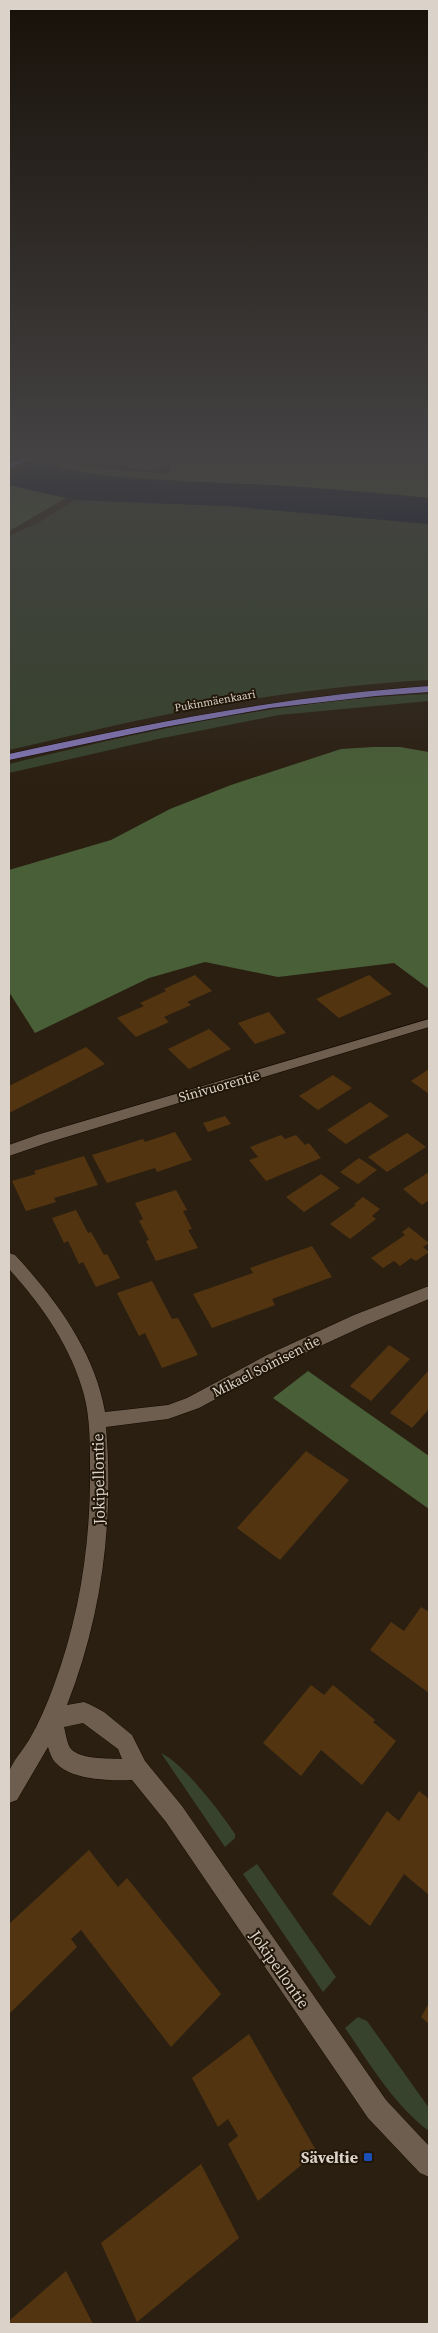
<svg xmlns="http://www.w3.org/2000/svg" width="438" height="2333" font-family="'Source Serif 4',serif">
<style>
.green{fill:#37432d}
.forest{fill:#495f38}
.water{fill:#000f2c}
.pier{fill:#2b1f11}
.building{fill:#523510}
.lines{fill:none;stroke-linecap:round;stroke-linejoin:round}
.minor-casing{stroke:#130801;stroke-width:1}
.major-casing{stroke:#130801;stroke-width:1}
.highway-casing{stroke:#130801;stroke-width:1}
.minor{fill:#6d5e4f;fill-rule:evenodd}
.major{fill:#8275b4;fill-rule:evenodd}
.highway{fill:#9085f7;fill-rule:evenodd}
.transit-dot{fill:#1a4fb4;stroke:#211608;stroke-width:2}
.labels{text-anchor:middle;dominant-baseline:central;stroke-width:4;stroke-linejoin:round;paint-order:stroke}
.far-street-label{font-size:11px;fill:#dbd3ca;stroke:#211608}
.street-label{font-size:14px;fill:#dbd3ca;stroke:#211608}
.near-street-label{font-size:16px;fill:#dbd3ca;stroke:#211608}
.near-poi-label{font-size:16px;font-weight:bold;fill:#dbd3ca;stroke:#211608;text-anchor:end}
</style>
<rect width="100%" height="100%" fill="#2b1f11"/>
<g class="green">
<path d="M75 500 227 506 429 524V680C335 685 242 699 150 718 103 727 56 740 9 750V536L38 523Z"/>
<path d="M429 694V701L279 715 158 739 9 773V764C147 731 287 699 429 694Z"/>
<path d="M161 1753C184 1764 220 1812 235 1834V1838L225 1847Z"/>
<path d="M257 1864 336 1977 323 1992 243 1874Z"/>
<path d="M358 2017 367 2021 429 2108V2131C394 2105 370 2064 345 2028Z"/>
</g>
<g class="forest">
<path d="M76 457H130L115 466 72 459Z"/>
<path d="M141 457H168L161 468 150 470 125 467Z"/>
<path d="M174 457H429L427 485 429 486V498L374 492 120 477 59 469V465L67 462 97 468 169 474Z"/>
<path d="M9 485 66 498 9 531Z"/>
<path d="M373 747H400L429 752V989L394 963 278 977 205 962 149 978 35 1033 9 992V870L111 840 170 809 231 785 341 749Z"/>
<path d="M308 1371 429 1456V1509L273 1398Z"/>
</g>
<path class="water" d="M9 457H17C99 483 188 481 273 485 326 488 377 494 429 498V524L227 506 75 500 9 485Z"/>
<path class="pier" d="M20 457 41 462 9 477V462Z"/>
<g class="building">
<path d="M195 975 212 991 187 1002 191 1005 164 1017 169 1022 136 1037 117 1018 144 1006 140 1003 166 991 164 989Z"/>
<path d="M369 975 392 994 339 1018 316 999Z"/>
<path d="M269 1012 286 1033 255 1044 238 1023Z"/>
<path d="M209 1029 231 1049 189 1069 168 1049Z"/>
<path d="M86 1047 105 1064 9 1113V1086Z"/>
<path d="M429 1069V1094L411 1081Z"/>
<path d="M333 1075 352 1088 318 1110 299 1096Z"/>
<path d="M370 1102 389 1116 346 1144 327 1130Z"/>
<path d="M225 1116 231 1124 208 1132 203 1123Z"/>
<path d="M175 1132 192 1160 157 1172 155 1168 107 1183 92 1155 143 1139 145 1142Z"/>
<path d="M407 1133 426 1147 387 1172 368 1157Z"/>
<path d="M281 1135 285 1139 296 1135 305 1145 309 1143 321 1158 266 1181 249 1160 258 1157 250 1147Z"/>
<path d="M84 1156 98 1185 54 1198 56 1202 26 1211 12 1181 36 1174 34 1171Z"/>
<path d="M359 1158 377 1170 358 1184 340 1172Z"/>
<path d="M429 1172V1200L422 1205 403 1189Z"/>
<path d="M321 1174 340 1188 304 1212 286 1197Z"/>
<path d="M176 1190 187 1210 183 1211 192 1229 188 1230 198 1248 156 1261 146 1241 149 1240 139 1221 143 1219 135 1203Z"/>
<path d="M363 1197 380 1209 372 1216 376 1219 350 1239 330 1224 356 1205 354 1204Z"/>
<path d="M76 1210 88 1233 91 1232 104 1255 107 1254 120 1278 96 1287 83 1262 79 1264 68 1241 64 1243 52 1218Z"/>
<path d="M409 1227 429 1243 423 1247 429 1252 416 1261 411 1258 400 1266 394 1261 383 1268 371 1258 405 1235 402 1232Z"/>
<path d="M312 1246 332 1277 272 1299 275 1305 212 1328 193 1294 253 1273 250 1268Z"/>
<path d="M152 1281 172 1319 178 1318 198 1355 162 1368 145 1333 139 1336 117 1293Z"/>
<path d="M389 1345 410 1359 371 1401 350 1386Z"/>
<path d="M429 1370V1409L412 1428 390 1413Z"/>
<path d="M306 1451 349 1480 280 1560 237 1528Z"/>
<path d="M421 1607 429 1612V1693L370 1650 391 1622 404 1631Z"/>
<path d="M311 1685 324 1695 333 1685 375 1720 373 1722 396 1741 362 1785 321 1750 301 1776 263 1743Z"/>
<path d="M419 1791 429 1799V1895L404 1874 370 1926 332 1894 387 1811 399 1821Z"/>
<path d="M89 1850 118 1887 127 1878 221 1994 171 2047 81 1930 71 1939 77 1947 9 2014V1924Z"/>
<path d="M429 2003V2024L421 2017Z"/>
<path d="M249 2034 317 2152 258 2201 228 2144 238 2136 228 2119 218 2127 192 2078Z"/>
<path d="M201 2164 239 2238 137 2322 101 2243Z"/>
<path d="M66 2271 93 2324H9V2321Z"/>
</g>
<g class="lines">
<defs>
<g id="minor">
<path d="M429 1019V1027L50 1142 9 1156V1145L40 1134Z"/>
<path d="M9 1253 15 1255C55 1298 95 1352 105 1412L168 1405 187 1398 267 1355 354 1315 429 1286V1299L366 1325 279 1365 199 1408 168 1419 106 1427C114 1522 102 1616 67 1705L84 1702 91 1705 104 1712 132 1735 145 1761 182 1806 386 2100 429 2146V2177L420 2173 368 2118 166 1822 132 1780C111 1781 72 1780 57 1764 52 1760 50 1753 48 1747L17 1800 9 1803C9 1794 6 1781 9 1772 12 1762 23 1750 29 1740 39 1723 47 1704 54 1685 80 1615 91 1541 90 1466 90 1443 90 1418 84 1395 72 1348 41 1304 9 1269ZM83 1723 118 1749 122 1759C108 1758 82 1760 71 1749 67 1744 66 1734 64 1727Z"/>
</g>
<path id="major" d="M429 686V692L376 696 270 708 165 727 9 760V754C148 723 287 696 429 686Z"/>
<path id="highway" d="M24 457H35L9 469V464Z"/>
</defs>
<use href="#minor" class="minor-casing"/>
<use href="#major" class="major-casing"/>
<use href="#highway" class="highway-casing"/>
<use href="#minor" class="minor"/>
<use href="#major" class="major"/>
<use href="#highway" class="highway"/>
</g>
<linearGradient id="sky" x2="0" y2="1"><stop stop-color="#181109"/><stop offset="0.58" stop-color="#444243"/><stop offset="1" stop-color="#444243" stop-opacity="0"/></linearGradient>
<rect width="438" height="784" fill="url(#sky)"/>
<rect class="transit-dot" x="363" y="2152" width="10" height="10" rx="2.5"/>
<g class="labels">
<g class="far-street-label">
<text transform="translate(215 701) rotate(-10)">Pukinmäenkaari</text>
</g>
<g class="street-label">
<text transform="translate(219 1086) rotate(-16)">Sinivuorentie</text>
<text transform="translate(266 1366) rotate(-27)">Mikael Soinisen tie</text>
</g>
<g class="near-street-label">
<text transform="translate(98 1479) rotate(-91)">Jokipellontie</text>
<text transform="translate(280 1969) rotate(55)">Jokipellontie</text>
</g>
<g class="near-poi-label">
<text x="358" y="2157">Säveltie</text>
</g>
</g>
<rect width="438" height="2333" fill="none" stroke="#dbd3ca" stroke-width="20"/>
</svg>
